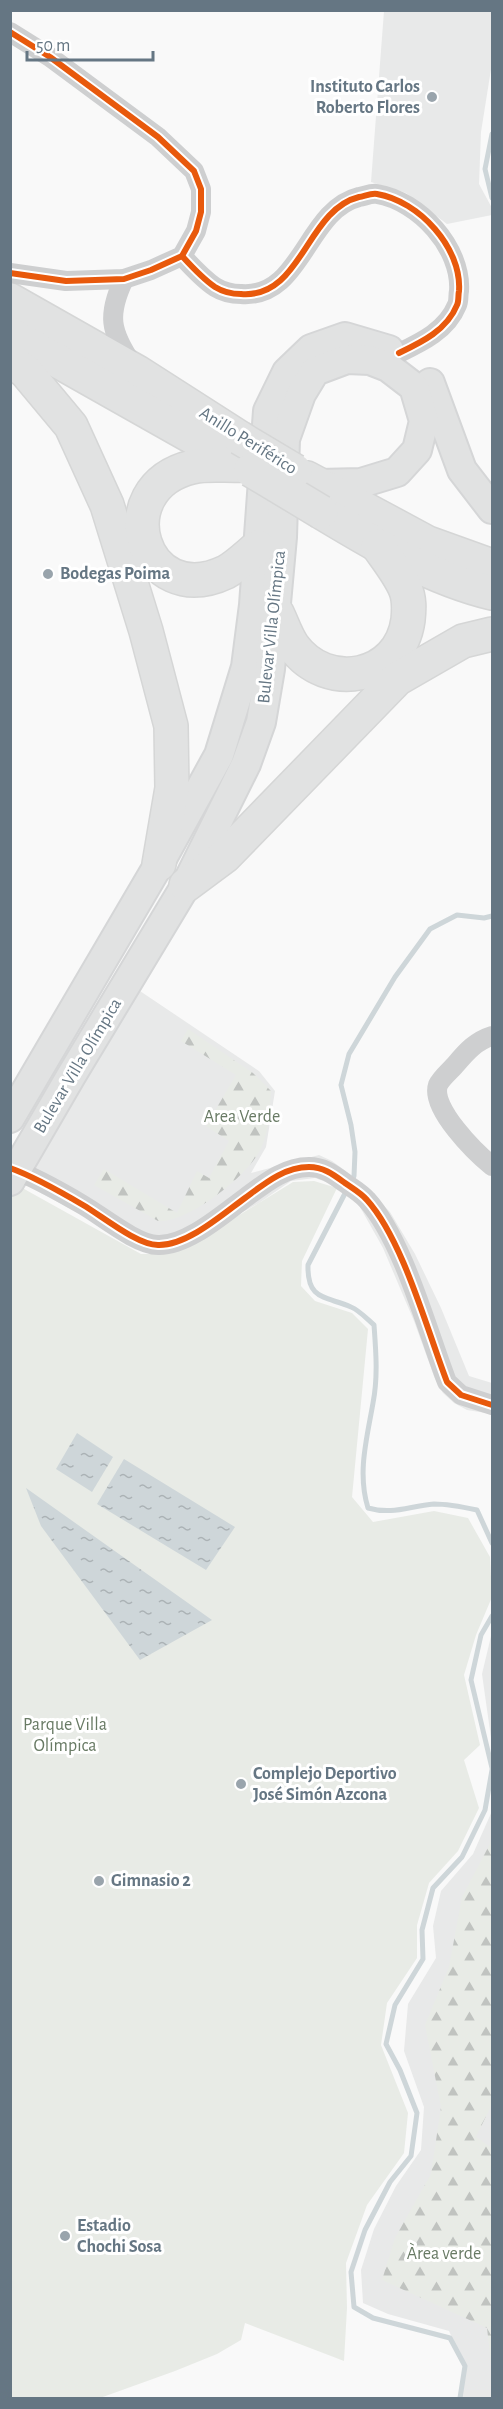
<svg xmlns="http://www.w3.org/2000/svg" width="503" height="2409" font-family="'Alegreya Sans',sans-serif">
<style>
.built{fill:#e8e9e9}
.forest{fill:url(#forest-firs)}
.park{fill:#e8ebe6}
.water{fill:url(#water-ripples)}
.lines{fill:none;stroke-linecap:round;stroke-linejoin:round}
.stream{stroke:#ced6d9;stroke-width:5}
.secondary-casing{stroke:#d5d6d7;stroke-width:32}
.trunk-casing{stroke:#d5d6d6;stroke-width:36}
.minor{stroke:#cecfd0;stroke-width:20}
.secondary{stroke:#e1e2e2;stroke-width:28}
.trunk{stroke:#e1e2e2;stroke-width:33}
.trunk-bridge-casing{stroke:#d5d6d6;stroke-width:36;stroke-linecap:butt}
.trunk-bridge{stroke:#e1e2e2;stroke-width:33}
.cycleway-casing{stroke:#fff;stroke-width:10}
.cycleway{stroke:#e8590c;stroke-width:6}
.poi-dot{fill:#99a4ac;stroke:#fff;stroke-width:2}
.labels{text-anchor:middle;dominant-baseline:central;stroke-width:6;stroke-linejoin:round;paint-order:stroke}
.poi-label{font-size:18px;font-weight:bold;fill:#657683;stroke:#fff;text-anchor:start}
.street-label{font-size:18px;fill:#657683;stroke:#fff}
.park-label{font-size:18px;fill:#687a64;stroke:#fff}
</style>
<defs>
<pattern id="forest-firs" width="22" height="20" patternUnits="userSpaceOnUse" patternTransform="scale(1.5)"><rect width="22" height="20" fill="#e8ebe6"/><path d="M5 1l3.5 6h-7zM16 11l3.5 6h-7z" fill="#c0c3c0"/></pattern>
<pattern id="water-ripples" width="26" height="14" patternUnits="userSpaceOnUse" patternTransform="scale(1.5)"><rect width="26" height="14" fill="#ced6d9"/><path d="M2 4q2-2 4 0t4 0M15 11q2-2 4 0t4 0" fill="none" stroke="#abb2b5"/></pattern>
</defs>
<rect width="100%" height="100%" fill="#f9f9f9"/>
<g class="built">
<path d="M384 11H492V63L481 132 479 184 492 208V215L447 224 406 193 371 182Z"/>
<path d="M134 987 259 1071 275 1091 266 1147 251 1173 319 1155 332 1161 362 1183 390 1212 415 1254 441 1308 469 1376 492 1383V1414L467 1410 454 1403 443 1393 435 1379 414 1321 383 1248 360 1207 337 1186 315 1178 291 1181 259 1203 187 1243 167 1250 84 1216 20 1182Z"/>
<path d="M492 1632V1745L482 1674Z"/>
<path d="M492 1811V2398H462L460 2392 465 2366 449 2331 388 2314 363 2303 361 2270 374 2229 396 2186 421 2150 424 2107 404 2051 408 2004 436 1958 433 1926 441 1891 473 1854Z"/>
</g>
<g class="forest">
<path d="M188 1029 253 1073 271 1091C270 1109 269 1130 262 1146 252 1173 187 1224 158 1221L94 1185 104 1169 177 1213 197 1171 209 1178 229 1141 206 1126 236 1075 181 1041Z"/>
<path d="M492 1840V2104L476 2137 492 2148V2372L487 2328 382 2280 395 2238 431 2174 441 2107 425 2025 449 1967 462 1897Z"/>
</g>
<path class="park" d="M314 1181 337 1188 302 1261 301 1286 315 1301 352 1313 368 1329 352 1497 373 1522 434 1511 468 1518 490 1557 492 1597 476 1635 464 1675 480 1745 464 1760 479 1808 458 1851 429 1883 417 1925V1958L387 2003 381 2045 408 2113 404 2153 367 2205 346 2263 347 2308 344 2361 245 2323 241 2340 217 2354 175 2371 100 2398H11V1196L17 1185 141 1254H154L174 1251 202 1238 293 1182Z"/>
<g class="water">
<path d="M77 1433 113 1457 92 1492 56 1469Z"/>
<path d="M124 1459 235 1527 206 1570 97 1504Z"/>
<path d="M26 1488 212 1620 140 1660 41 1526Z"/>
</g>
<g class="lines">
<g class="stream">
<path d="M492 134 485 169 492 198"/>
<path d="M492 916 484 918 457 915 430 929 395 977 349 1054 341 1085 351 1125 355 1152 354 1176 308 1265C307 1301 326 1296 351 1307 359 1310 367 1319 374 1325 376 1352 378 1377 373 1403 367 1438 357 1473 368 1508 393 1515 409 1506 434 1504 449 1504 463 1507 477 1510L492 1543"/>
<path d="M492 1616 481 1635 471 1680 492 1768"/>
<path d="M460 2398 465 2366 450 2338 373 2318 354 2307 351 2272 365 2230 390 2182 411 2156 417 2113 400 2070 386 2044 395 2005 423 1959 422 1930 433 1888 462 1857 485 1810 492 1770"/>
</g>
<defs>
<g id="secondary">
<path d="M430 383 462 470 492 509"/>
<path d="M10 1118 159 864 219 755 246 667 254 605 268 411 287 372 311 349 345 337 389 350"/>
<path d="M10 1181 71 1076 186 885 246 764 261 722 270 669 282 537 285 439 301 394 315 371 347 359 370 360 388 367 414 387 424 421 417 450 397 472 361 483 319 484"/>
</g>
<g id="trunk">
<path d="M10 300 137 372 240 438"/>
<path d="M10 334 242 465"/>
<path d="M10 359 26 372 71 426 107 505 146 631 171 726 172 788 159 864"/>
<path d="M243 465C227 466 207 463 192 467 105 488 142 612 226 572 237 566 248 555 258 547"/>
<path d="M307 478 428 543 492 566"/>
<path d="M321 512C376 545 430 578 492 593"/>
<path d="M277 613C282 623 286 636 293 646 327 693 400 679 408 620 409 610 410 599 405 588 399 574 387 559 378 546"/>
<path d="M186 885 225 856 397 679 463 641 492 634"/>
</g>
</defs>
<use href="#secondary" class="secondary-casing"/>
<use href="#trunk" class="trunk-casing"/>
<g class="minor">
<path d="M10 32 50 57 158 137 194 171 201 189V212L196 231 182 256 151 270 124 279 66 281 10 273"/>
<path d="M182 256C192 267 203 279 215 287 223 292 232 294 241 294 302 299 306 210 359 197 365 196 371 193 377 194 419 201 462 248 459 291 458 295 459 301 457 305 447 330 422 342 399 353"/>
<path d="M124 279C107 315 110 331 132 364"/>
<path d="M492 1036C476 1041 467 1051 456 1064 451 1070 441 1078 438 1085 430 1108 476 1153 492 1166"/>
<path d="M10 1168C35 1177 61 1192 83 1205 102 1216 137 1245 158 1245 187 1246 223 1214 245 1198 264 1184 284 1167 309 1167 324 1167 334 1175 345 1183 352 1188 361 1193 367 1200 403 1240 427 1330 447 1382L461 1395 492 1405"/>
</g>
<use href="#secondary" class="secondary"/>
<use href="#trunk" class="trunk"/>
<defs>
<g id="trunk-bridge">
<path d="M240 438 295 471"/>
<path d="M251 470 321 512"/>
</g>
</defs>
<use href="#trunk-bridge" class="trunk-bridge-casing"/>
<use href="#trunk-bridge" class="trunk-bridge"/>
<defs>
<g id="cycleway">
<path d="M10 32 50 57 158 137 194 171 201 189V212L196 231 182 256 151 270 124 279 66 281 10 273"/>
<path d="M182 256C192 267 203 279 215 287 223 292 232 294 241 294 302 299 306 210 359 197 365 196 371 193 377 194 419 201 462 248 459 291 458 295 459 301 457 305 447 330 422 342 399 353"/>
<path d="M10 1168C35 1177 61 1192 83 1205 102 1216 137 1245 158 1245 187 1246 223 1214 245 1198 264 1184 284 1167 309 1167 324 1167 334 1175 345 1183 352 1188 361 1193 367 1200 403 1240 427 1330 447 1382L461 1395 492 1405"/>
</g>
</defs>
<use href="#cycleway" class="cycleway-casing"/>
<use href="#cycleway" class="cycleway"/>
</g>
<g class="poi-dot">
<circle cx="432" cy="97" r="6"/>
<circle cx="48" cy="574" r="6"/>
<circle cx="241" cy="1784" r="6"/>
<circle cx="99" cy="1881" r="6"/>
<circle cx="65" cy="2236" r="6"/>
</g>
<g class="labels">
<g class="poi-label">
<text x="420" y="87" text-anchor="end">Instituto Carlos<tspan x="420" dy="21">Roberto Flores</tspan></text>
<text x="60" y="574">Bodegas Poima</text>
<text x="253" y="1774">Complejo Deportivo<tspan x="253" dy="21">José Simón Azcona</tspan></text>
<text x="111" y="1881">Gimnasio 2</text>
<text x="77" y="2226">Estadio<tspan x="77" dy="21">Chochi Sosa</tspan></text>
</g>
<g class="street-label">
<text transform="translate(248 441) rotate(32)">Anillo Periférico</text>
<text transform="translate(272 627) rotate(-84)">Bulevar Villa Olímpica</text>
<text transform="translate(78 1066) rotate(-59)">Bulevar Villa Olímpica</text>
</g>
<g class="park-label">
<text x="242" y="1117">Area Verde</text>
<text x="65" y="1725">Parque Villa<tspan x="65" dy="21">Olímpica</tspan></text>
<text x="444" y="2254">Àrea verde</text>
</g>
</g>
<rect width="503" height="2409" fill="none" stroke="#657683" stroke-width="24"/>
<path d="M27 51v9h126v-9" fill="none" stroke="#657683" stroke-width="3"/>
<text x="36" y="51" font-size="18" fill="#657683" stroke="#ffffff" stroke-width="4.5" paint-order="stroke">50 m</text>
</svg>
